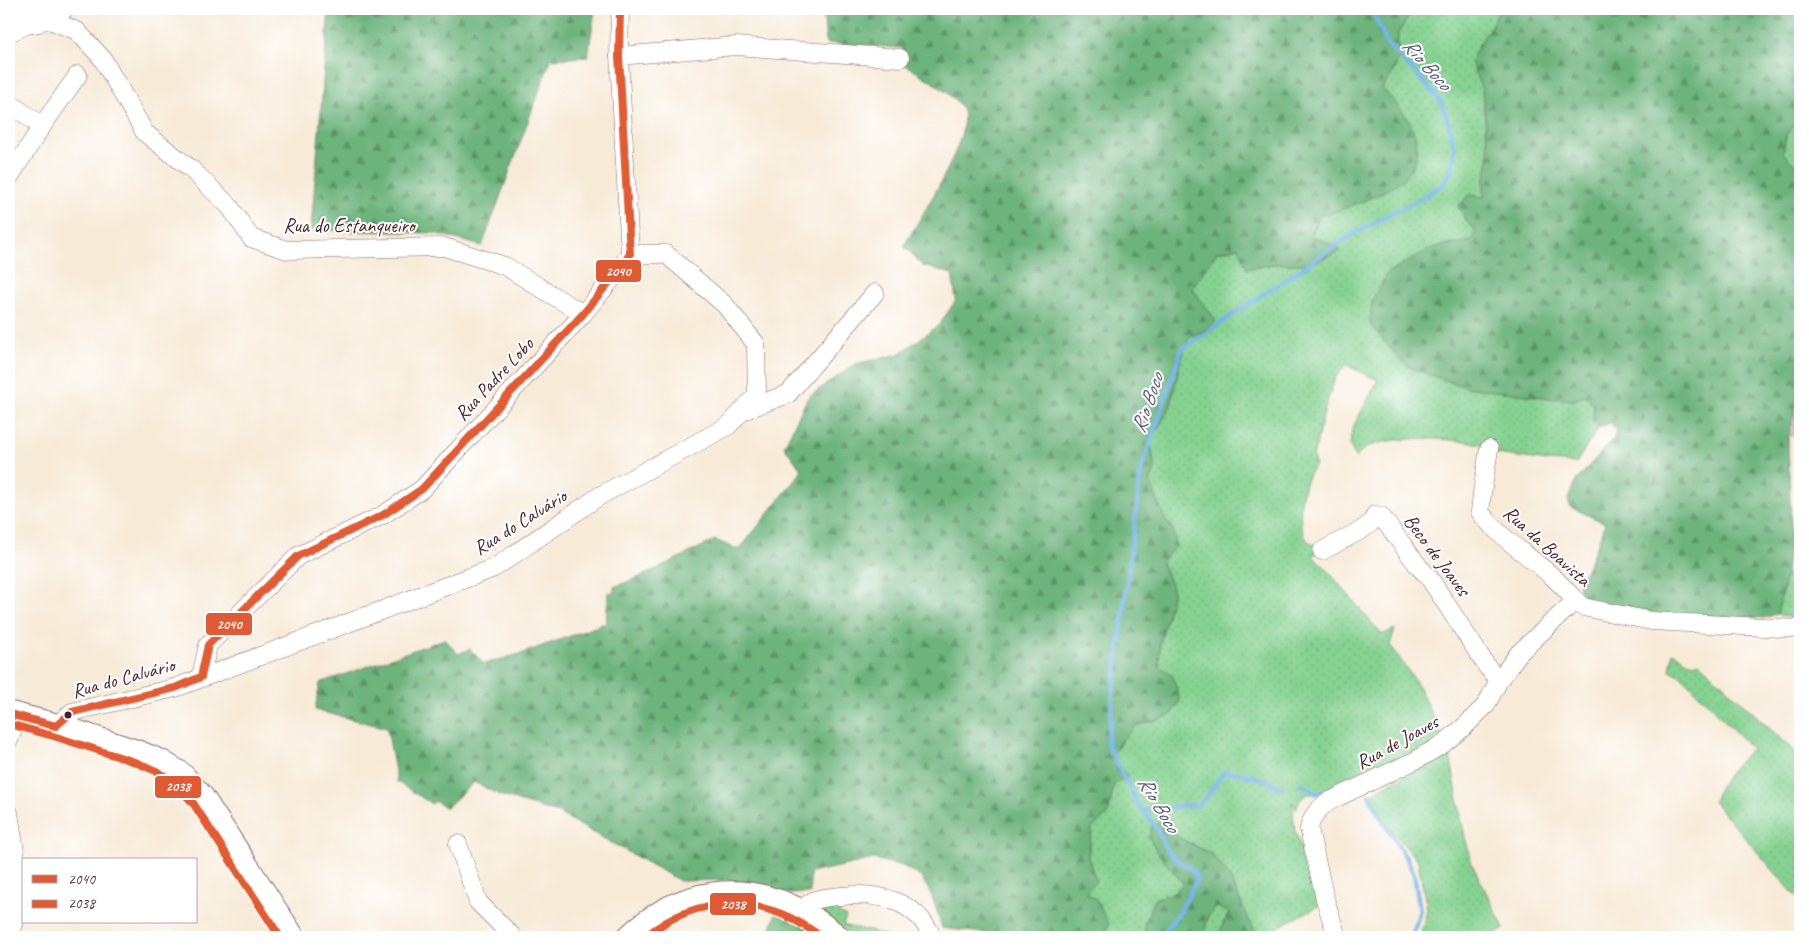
<svg xmlns="http://www.w3.org/2000/svg" width="1809" height="946" font-family="Caveat,sans-serif">
<style>
.industrial{fill:url(#industrial-grid)}
.grass{fill:url(#grass-dots);stroke:#68785e}
.forest{fill:url(#forest-firs);stroke:#5b6a53}
.lines{fill:none;stroke-linecap:round;stroke-linejoin:round}
.stream{stroke:#73b3e7;stroke-width:4.5}
.minor-casing{stroke:#876668;stroke-width:19}
.secondary-casing{stroke:#876668;stroke-width:27}
.minor{stroke:#fff;stroke-width:18}
.secondary{stroke:#fff;stroke-width:25}
.bus-1-casing{stroke:#fff;stroke-width:11}
.bus-2-casing{stroke:#fff;stroke-width:11}
.bus-1{stroke:#df5b35;stroke-width:8}
.bus-2{stroke:#df5b35;stroke-width:8}
.bus-dot{fill:#4a1f2b;stroke:#fff;stroke-width:2}
.labels{text-anchor:middle;dominant-baseline:central;stroke-width:4;stroke-linejoin:round;paint-order:stroke}
.street-label{font-size:20px;fill:#4a1f2b;stroke:#fff}
.water-label{font-size:21px;font-style:italic;fill:#5a5a76;stroke:#fff}
.line-badge{stroke:#fff;stroke-width:2}
.badge-label{font-size:14px;text-anchor:middle;font-weight:bold;fill:#fff}
</style>
<defs>
<pattern id="industrial-grid" width="8" height="8" patternUnits="userSpaceOnUse" patternTransform="scale(1.25)"><rect width="8" height="8" fill="#cfc0ba"/><path d="M0 4h8M4 0v8" fill="none" stroke="#b3a5a0"/></pattern>
<pattern id="grass-dots" width="8" height="8" patternUnits="userSpaceOnUse" patternTransform="scale(1.25)"><rect width="8" height="8" fill="#85d291"/><path d="M2 2h.1M6 6h.1" fill="none" stroke="#74b47d" stroke-width="1.8" stroke-linecap="round"/></pattern>
<pattern id="forest-firs" width="22" height="20" patternUnits="userSpaceOnUse" patternTransform="scale(1.25)"><rect width="22" height="20" fill="#6cb47b"/><path d="M5 1l3.5 6h-7zM16 11l3.5 6h-7z" fill="#5b9265"/></pattern>
</defs>
<rect width="100%" height="100%" fill="#fff"/>
<filter id="ink" filterUnits="userSpaceOnUse"><feTurbulence type="fractalNoise" baseFrequency=".02" numOctaves="2"/><feDisplacementMap in="SourceGraphic" scale="10" xChannelSelector="R" yChannelSelector="G"/><feConvolveMatrix kernelMatrix="1 2 1 2 8 2 1 2 1" color-interpolation-filters="sRGB"/></filter>
<filter id="wash" filterUnits="userSpaceOnUse"><feTurbulence type="fractalNoise" baseFrequency=".0096" numOctaves="4" result="noise"/><feDisplacementMap in="SourceGraphic" scale="20" xChannelSelector="R" yChannelSelector="G"/><feGaussianBlur stdDeviation="1.12" result="paint"/><feColorMatrix in="noise" values="0 0 0 0 0 0 0 0 0 0 0 0 0 0 0 0 0 1.4 0 .05"/><feComposite in="paint" operator="in"/></filter>
<g filter="url(#wash)">
<rect width="100%" height="100%" fill="#f7ebd8"/>
<path class="industrial" d="M1800 389V435L1788 437 1797 397Z"/>
<g class="grass">
<path d="M1414 9H1500L1471 62 1482 89 1489 160 1484 182V197L1465 220 1476 231 1470 242 1452 243 1433 248 1412 260 1372 301 1370 324 1398 357 1411 368 1465 387 1558 399 1574 400 1585 396 1594 406 1593 420 1599 427 1576 463 1548 461 1496 454 1500 448C1468 439 1397 433 1368 447 1363 449 1360 454 1356 458L1350 446 1352 429 1378 380 1346 365 1335 378 1325 408 1313 457 1316 465C1301 478 1294 525 1308 541 1310 543 1315 545 1319 547L1313 557 1324 566 1382 635 1395 629 1390 645 1416 682 1442 735 1429 746 1369 773 1316 794H1307L1300 800 1296 809 1292 802 1295 831 1310 873 1319 906 1259 937 1246 915 1229 875 1211 854 1180 838 1169 829 1170 820 1152 825 1174 872 1184 883 1176 892 1154 899 1145 923 1144 937H1103L1109 924 1086 892 1096 882 1088 857 1092 828 1108 814 1114 784 1109 758 1123 739 1137 725 1158 720 1173 676 1159 666 1160 643 1173 592 1168 577 1161 562 1176 547 1173 529 1165 520 1149 482 1155 470 1149 434 1180 363 1189 337 1205 330 1216 321 1192 288 1217 252 1240 247 1247 269 1274 264H1310L1325 241 1311 236 1320 215 1335 212 1377 195 1403 113 1382 88 1391 76 1399 59 1398 33Z"/>
<path d="M1800 117V170L1783 153 1786 135Z"/>
<path d="M1786 575 1800 577V609L1798 620 1777 614Z"/>
<path d="M1673 652 1693 664 1699 662 1800 757V901L1713 801C1720 780 1738 765 1751 748L1681 676 1670 670Z"/>
<path d="M1450 755 1464 833 1472 864 1504 928 1490 937H1420L1427 910 1418 861 1393 832 1378 810 1372 794 1383 786Z"/>
<path d="M837 901 835 907 840 909 839 913 846 917 843 925C858 930 874 930 889 937H854L824 914 826 905Z"/>
<path d="M1217 907 1229 912 1222 927 1219 937H1203L1208 916Z"/>
</g>
<g class="forest">
<path d="M327 9H595L588 57 551 59 482 246 434 233 311 230 329 9Z"/>
<path d="M823 9H1414L1398 33 1399 59 1391 76 1382 88C1393 101 1409 115 1414 132 1426 170 1398 186 1368 199 1352 206 1337 212 1320 215L1311 236 1325 241 1341 251 1310 264H1274L1247 269 1239 247 1217 252 1192 288 1216 321 1205 330 1189 337 1180 363 1170 408 1155 433 1149 434 1155 470 1150 482 1165 520 1173 529 1176 547 1161 562 1168 577 1173 592 1160 643 1159 666 1173 676 1180 700 1171 715 1158 720 1137 725 1123 739 1110 757 1128 776 1114 784 1108 814 1092 828 1088 857 1096 882 1086 892 1096 900 1109 924 1103 937H1017L942 928 932 896 921 877 903 866 874 859 810 873V893L789 894 748 883 730 880 680 881 558 813 502 796 474 782 446 808 435 801 432 804 397 782 387 728 315 710 320 683 445 639 458 654 470 649 484 664 523 653 606 623 608 592 614 593V587L642 576 715 540 739 550 802 471 784 446 808 397 855 364 899 354 939 325 956 300 952 274 923 266 904 246C918 221 977 132 961 107 951 92 918 73 902 63L903 48 826 43Z"/>
<path d="M1500 9H1800V117L1786 135 1783 153 1800 170V389L1788 437 1791 528 1786 575 1777 614 1764 618C1734 617 1590 617 1579 590 1576 582 1583 575 1586 569 1594 554 1599 539 1605 523L1570 507 1568 499 1575 482 1614 438 1616 429 1610 423 1599 427 1593 420 1594 406 1585 396 1574 400 1558 399 1465 387 1411 368 1398 357 1370 324 1372 301 1388 272 1433 248 1452 243 1470 242 1476 231 1466 220 1458 206 1469 195 1484 197V182L1489 160 1485 114 1482 90 1471 62 1479 44 1492 25Z"/>
<path d="M1171 820 1169 829 1180 838 1211 854 1229 875 1246 915 1259 937H1219L1222 927 1229 912 1217 907 1208 916 1203 937H1144L1145 923 1154 899 1176 892 1183 883 1157 852 1149 837 1152 825Z"/>
<path d="M776 912 826 937H768Z"/>
</g>
<g class="lines">
<g class="stream">
<path d="M1299 785 1306 786 1316 794 1362 776"/>
<path d="M1369 795 1378 813 1408 861 1414 874 1420 910 1412 937"/>
<path d="M1145 811 1188 805 1197 806 1207 796 1224 772C1244 772 1265 779 1283 788"/>
<path d="M1160 937 1181 910 1197 879 1193 871 1174 858 1164 845 1158 830 1137 802 1107 744 1141 470 1182 349 1353 234 1420 199 1445 183 1452 168 1454 147 1451 132 1442 104 1434 93 1387 43 1371 9"/>
</g>
</g>
</g>
<g filter="url(#ink)">
<g class="lines">
<defs>
<g id="minor">
<path d="M9 17H26L52 21 77 31 102 58 145 133 191 169 230 207 251 238 287 250 444 247 505 266 583 314"/>
<path d="M52 21 65 9"/>
<path d="M9 33 26 25 39 23"/>
<path d="M619 56 736 46 900 58"/>
<path d="M9 103 42 126 9 178"/>
<path d="M42 126 78 75"/>
<path d="M745 410 788 394 875 293"/>
<path d="M1489 449 1482 493 1480 512C1501 539 1528 555 1553 577 1564 587 1572 598 1583 607L1651 621 1800 629"/>
<path d="M1322 551 1363 529 1371 523 1375 515 1381 516 1419 567 1428 576 1488 668 1499 680"/>
<path d="M201 677 208 645 298 556 383 515 422 489 583 314 620 269 630 254 619 56 620 9"/>
<path d="M56 726 72 712 175 688 494 568 601 495 728 426 757 395 756 344 725 305 666 254H630"/>
<path d="M9 740 19 716"/>
<path d="M9 813 19 877 17 914 10 937"/>
<path d="M458 844 478 902 513 937"/>
<path d="M799 911C804 907 809 903 815 900 823 897 833 897 842 896 877 892 917 900 932 937"/>
<path d="M1337 937 1325 899 1309 829C1312 815 1319 807 1332 800L1418 759 1443 744 1464 727 1486 705 1499 680 1519 653 1575 601"/>
</g>
<g id="secondary">
<path d="M9 714 56 726 138 753 160 762 180 774 201 797 292 937"/>
<path d="M630 937C680 889 745 880 806 915 817 921 827 929 837 937"/>
</g>
</defs>
<use href="#minor" class="minor-casing"/>
<use href="#secondary" class="secondary-casing"/>
<use href="#minor" class="minor"/>
<use href="#secondary" class="secondary"/>
<defs>
<path id="bus-1" d="M9 714 56 726 72 712 175 688 201 677 208 645 298 556 383 515 422 489 583 314 620 269 630 254 619 56 620 9"/>
<g id="bus-2">
<path d="M9 724 53 736 135 762 156 771 174 782 193 803 280 937"/>
<path d="M645 937C700 892 766 895 821 937"/>
</g>
</defs>
<use href="#bus-1" class="bus-1-casing"/>
<use href="#bus-2" class="bus-2-casing"/>
<use href="#bus-1" class="bus-1"/>
<use href="#bus-2" class="bus-2"/>
</g>
</g>
<circle class="bus-dot" cx="68" cy="715" r="4.5"/>
<g class="labels">
<g class="street-label">
<text x="349" y="225">Rua do Estanqueiro</text>
<text transform="translate(494 379) rotate(-47)">Rua Padre Lobo</text>
<text transform="translate(520 522) rotate(-32)">Rua do Calvário</text>
<text transform="translate(1547 546) rotate(42)">Rua da Boavista</text>
<text transform="translate(1437 555) rotate(53)">Beco de Joaves</text>
<text transform="translate(123 678) rotate(-15)">Rua do Calvário</text>
<text transform="translate(1397 742) rotate(-29)">Rua de Joaves</text>
</g>
<g class="water-label">
<text transform="translate(1427 64) rotate(48)">Rio Boco</text>
<text transform="translate(1147 403) rotate(-71)">Rio Boco</text>
<text transform="translate(1159 804) rotate(59)">Rio Boco</text>
</g>
</g>
<g class="line-badge">
<rect x="595" y="259" width="47" height="24" rx="5" fill="#df5b35"/>
<rect x="205" y="612" width="48" height="24" rx="5" fill="#df5b35"/>
<rect x="154" y="775" width="48" height="24" rx="5" fill="#df5b35"/>
<rect x="709" y="892" width="48" height="24" rx="5" fill="#df5b35"/>
</g>
<g class="badge-label">
<text x="618" y="276">2040</text>
<text x="229" y="629">2040</text>
<text x="178" y="791">2038</text>
<text x="733" y="909">2038</text>
</g>
<rect width="1809" height="946" fill="none" stroke="#fff" stroke-width="30"/>
<rect x="22" y="858" width="175" height="65" fill="#ffffff" stroke="#b7a5aa"/>
<rect x="32" y="875" width="25" height="8" fill="#df5b35" stroke="#b7a5aa"/>
<text x="68" y="884" font-size="15" fill="#4a1f2b">2040</text>
<rect x="32" y="900" width="25" height="8" fill="#df5b35" stroke="#b7a5aa"/>
<text x="68" y="908" font-size="15" fill="#4a1f2b">2038</text>
</svg>
